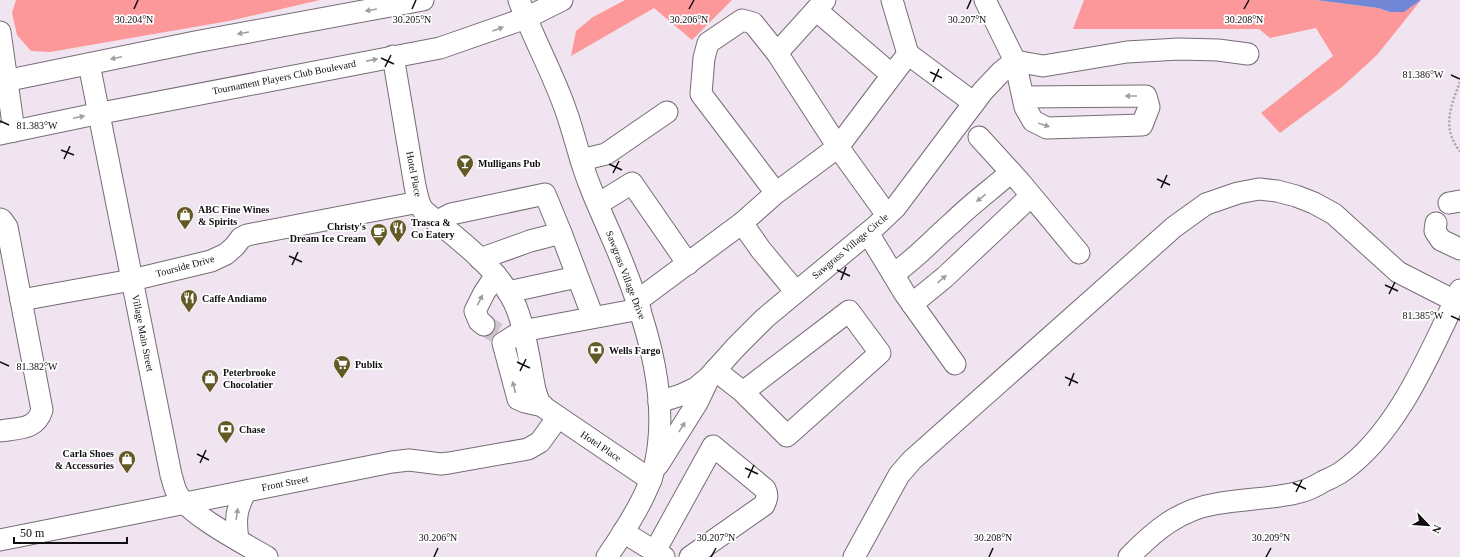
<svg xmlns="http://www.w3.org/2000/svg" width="1460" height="557" font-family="Georgia,serif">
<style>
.forest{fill:#fd989a}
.water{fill:#7187d6}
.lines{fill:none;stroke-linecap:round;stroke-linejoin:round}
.minor-tunnel{stroke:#cec4ce;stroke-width:21;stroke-dasharray:21 10;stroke-linecap:butt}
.minor-casing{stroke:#766c76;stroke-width:23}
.path{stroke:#aba3ab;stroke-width:2.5;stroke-dasharray:2 2;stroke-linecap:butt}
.minor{stroke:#fff;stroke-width:21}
.oneway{fill:#9f9ea0}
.ticks{fill:none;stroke:#100d11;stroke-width:1.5}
.labels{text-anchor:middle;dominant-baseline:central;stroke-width:3.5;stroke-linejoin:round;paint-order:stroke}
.street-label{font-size:10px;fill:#100d11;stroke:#fff}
.poi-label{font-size:10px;font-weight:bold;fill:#100d11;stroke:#fff;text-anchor:start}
.ticks-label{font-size:10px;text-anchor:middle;fill:#100d11;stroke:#fff;stroke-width:3.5;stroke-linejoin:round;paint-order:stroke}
</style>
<rect width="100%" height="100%" fill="#efe4ef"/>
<g class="forest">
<path d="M16 0H320L229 21 50 52 31 51 17 35 12 13Z"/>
<path d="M625 0H732L692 40 654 8 571 56 576 31 593 17Z"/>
<path d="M1084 0H1316L1378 8 1390 12H1404L1421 0 1377 55 1342 87 1280 133 1261 113 1333 56 1316 28 1270 38 1259 29H1073Z"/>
</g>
<path class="water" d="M1316 0H1421L1404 12H1390L1378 8Z"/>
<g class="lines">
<path class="minor-tunnel" d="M484 325 497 333"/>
<defs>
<g id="minor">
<path d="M519 0C533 38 553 73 566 111 575 136 580 162 590 186 600 212 613 238 623 264 648 327 672 405 653 473 646 498 622 535 607 557"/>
<path d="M825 0 816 10 892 75"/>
<path d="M892 0 908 54"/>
<path d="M985 0 1015 61 1025 107 1033 121 1047 128 1142 125 1149 107 1146 96 1023 97"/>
<path d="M0 32 14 131"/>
<path d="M777 53 816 10"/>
<path d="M393 56 415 186 419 203 423 210C456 238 506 272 519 315 527 339 530 365 535 390L539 402 545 408 651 480"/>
<path d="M1015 61 1043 66 1127 52 1179 49 1218 50 1248 54"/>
<path d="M89 64 171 475C173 481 174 487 177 493 187 514 245 544 267 557"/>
<path d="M0 82 195 42 423 0"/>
<path d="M0 134 91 115 440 48 526 18 562 0"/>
<path d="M979 137 1020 182 1079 253"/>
<path d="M581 160 606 154 667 112"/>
<path d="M776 193 701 94 704 58 708 43 742 20 753 23 777 53 838 147 776 193 742 223 761 250 796 292"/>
<path d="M1449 203 1460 201"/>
<path d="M598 204 632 183 688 264"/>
<path d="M887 215 838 147 908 54 974 103"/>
<path d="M0 219 2 220 7 227 42 410C36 430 19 428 0 431"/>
<path d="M436 222 451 214 545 194 561 233 530 241 480 259"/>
<path d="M1436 223 1435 231 1441 240 1460 249"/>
<path d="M561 233 593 317"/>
<path d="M868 233 905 294 955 364"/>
<path d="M893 274C915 260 933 239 953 222 971 204 992 189 1011 172"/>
<path d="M508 292 577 277"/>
<path d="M21 300 132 280 211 261 226 254 235 246 241 238 247 235 419 202"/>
<path d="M637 301 742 223"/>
<path d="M912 304 945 277 1031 196"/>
<path d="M484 325 479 321 475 311 484 293 496 275"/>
<path d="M715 370 743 392 787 436 880 353 849 311 743 392"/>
<path d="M659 402 681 395 696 388 709 377 736 347 765 318 876 226 895 208 983 91 1002 71 1015 61"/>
<path d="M543 406 525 402 518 399 503 343 522 331 640 309"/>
<path d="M658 465 697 403 709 378"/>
<path d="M623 532 664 557"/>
<path d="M0 540 392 462 409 460 441 464 449 463 528 449 540 442 558 417"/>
<path d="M238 540C235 519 236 509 246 491"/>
<path d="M655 551 713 446 765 489C768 495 767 499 764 505L690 557"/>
<path d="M854 557 899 475 912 460 1174 227 1206 204 1238 193 1259 189 1277 191 1296 196 1314 203 1334 214 1398 272 1455 301"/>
<path d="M1129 557C1154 531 1179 510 1215 504 1242 499 1270 499 1296 493 1306 491 1316 486 1324 481 1329 479 1335 476 1340 473 1398 434 1431 350 1460 290"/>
</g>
</defs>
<use href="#minor" class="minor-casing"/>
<path class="path" d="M1460 82C1453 100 1444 121 1453 140 1455 144 1457 148 1460 151"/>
<use href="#minor" class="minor"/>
</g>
<defs><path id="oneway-solid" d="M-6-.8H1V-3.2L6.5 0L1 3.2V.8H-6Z"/></defs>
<g class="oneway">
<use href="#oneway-solid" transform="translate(371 10) rotate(170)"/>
<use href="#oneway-solid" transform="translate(498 29) rotate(-20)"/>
<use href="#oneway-solid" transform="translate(243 33) rotate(170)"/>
<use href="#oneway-solid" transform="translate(116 58) rotate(168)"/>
<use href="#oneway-solid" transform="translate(372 60) rotate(-11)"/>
<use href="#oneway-solid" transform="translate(1131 96) rotate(180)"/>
<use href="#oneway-solid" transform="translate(79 117) rotate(-12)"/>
<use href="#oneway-solid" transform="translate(1044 125) rotate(18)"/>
<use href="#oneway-solid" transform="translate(981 198) rotate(141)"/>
<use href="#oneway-solid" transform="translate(942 279) rotate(-41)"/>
<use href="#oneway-solid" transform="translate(480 300) rotate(-64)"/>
<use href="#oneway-solid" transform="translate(514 387) rotate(-104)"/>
<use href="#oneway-solid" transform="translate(682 427) rotate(-58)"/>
<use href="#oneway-solid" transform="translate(237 514) rotate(-82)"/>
</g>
<path class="ticks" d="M134 9 138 0M412 9 416 0M689 9 694 0M967 9 971 0M1244 9 1249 0M381 58 394 64M385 67 391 55M930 72 942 78M1451 75 1460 79M933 82 939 69M0 121 9 125M61 150 74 155M64 159 70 146M609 164 622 170M613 173 619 161M1157 179 1170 185M1161 188 1167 175M289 256 302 262M292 265 298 252M837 270 850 276M841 280 846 267M1385 285 1398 291M1389 294 1395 282M1451 316 1460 320M0 362 9 366M517 362 530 368M520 371 526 359M1065 377 1078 383M1069 386 1074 373M197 454 209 460M200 463 206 450M745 468 758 474M748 478 754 465M1293 483 1306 489M1296 492 1302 480M434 557 438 548M711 557 716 548M989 557 993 548M1266 557 1271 548"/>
<defs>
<symbol id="bar-pin" viewBox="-11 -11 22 30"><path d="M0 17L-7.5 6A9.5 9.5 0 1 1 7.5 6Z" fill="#625925" stroke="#fff"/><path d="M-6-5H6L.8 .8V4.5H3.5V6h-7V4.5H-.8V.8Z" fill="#fff"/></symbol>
<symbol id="shop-pin" viewBox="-11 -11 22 30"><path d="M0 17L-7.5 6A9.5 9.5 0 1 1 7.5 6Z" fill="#625925" stroke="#fff"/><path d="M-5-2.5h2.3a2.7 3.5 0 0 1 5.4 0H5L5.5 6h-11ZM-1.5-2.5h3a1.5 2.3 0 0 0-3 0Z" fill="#fff"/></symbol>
<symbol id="restaurant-pin" viewBox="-11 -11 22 30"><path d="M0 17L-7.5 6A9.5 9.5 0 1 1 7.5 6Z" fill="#625925" stroke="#fff"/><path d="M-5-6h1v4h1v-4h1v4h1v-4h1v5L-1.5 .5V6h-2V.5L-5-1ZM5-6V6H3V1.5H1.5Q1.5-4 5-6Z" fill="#fff"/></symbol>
<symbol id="cafe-pin" viewBox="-11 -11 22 30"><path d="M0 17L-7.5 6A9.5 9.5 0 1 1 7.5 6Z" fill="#625925" stroke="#fff"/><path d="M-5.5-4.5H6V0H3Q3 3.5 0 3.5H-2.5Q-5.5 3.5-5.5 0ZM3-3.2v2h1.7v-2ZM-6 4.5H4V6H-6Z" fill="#fff"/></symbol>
<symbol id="bank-pin" viewBox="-11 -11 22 30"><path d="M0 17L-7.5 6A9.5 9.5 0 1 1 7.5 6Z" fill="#625925" stroke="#fff"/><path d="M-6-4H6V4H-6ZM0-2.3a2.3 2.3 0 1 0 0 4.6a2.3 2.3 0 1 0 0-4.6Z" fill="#fff"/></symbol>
<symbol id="supermarket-pin" viewBox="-11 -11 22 30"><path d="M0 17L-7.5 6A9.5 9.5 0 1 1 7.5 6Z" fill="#625925" stroke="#fff"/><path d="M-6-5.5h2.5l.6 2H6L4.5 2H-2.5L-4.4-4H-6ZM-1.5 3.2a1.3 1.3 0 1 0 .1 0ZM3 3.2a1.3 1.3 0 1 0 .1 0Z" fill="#fff"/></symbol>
</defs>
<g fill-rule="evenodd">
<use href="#bar-pin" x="455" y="153" width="20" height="27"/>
<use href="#shop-pin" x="175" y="205" width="20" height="27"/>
<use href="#restaurant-pin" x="388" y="218" width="20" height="27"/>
<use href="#cafe-pin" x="369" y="222" width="20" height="27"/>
<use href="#restaurant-pin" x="179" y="288" width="20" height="27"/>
<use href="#bank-pin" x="586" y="340" width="20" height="27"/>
<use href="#supermarket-pin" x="332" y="354" width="20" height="27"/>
<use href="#shop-pin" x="200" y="368" width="20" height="27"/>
<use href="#bank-pin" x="216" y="419" width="20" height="27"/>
<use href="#shop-pin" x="117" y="449" width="20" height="27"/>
</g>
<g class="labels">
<g class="street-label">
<text transform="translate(284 77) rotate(-11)">Tournament Players Club Boulevard</text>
<text transform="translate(414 174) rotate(79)">Hotel Place</text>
<text transform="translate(850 246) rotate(-40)">Sawgrass Village Circle</text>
<text transform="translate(185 266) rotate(-15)">Tourside Drive</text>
<text transform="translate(626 275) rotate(69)">Sawgrass Village Drive</text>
<text transform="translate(143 333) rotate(79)">Village Main Street</text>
<text transform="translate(601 446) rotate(34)">Hotel Place</text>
<text transform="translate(285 483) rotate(-11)">Front Street</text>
</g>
<g class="poi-label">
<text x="478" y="163">Mulligans Pub</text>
<text x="198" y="209">ABC Fine Wines<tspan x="198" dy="12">&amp; Spirits</tspan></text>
<text x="411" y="222">Trasca &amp;<tspan x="411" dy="12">Co Eatery</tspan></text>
<text x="366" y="226" text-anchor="end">Christy's<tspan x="366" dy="12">Dream Ice Cream</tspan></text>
<text x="202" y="298">Caffe Andiamo</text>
<text x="609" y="350">Wells Fargo</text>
<text x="355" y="364">Publix</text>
<text x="223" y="372">Peterbrooke<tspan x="223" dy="12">Chocolatier</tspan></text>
<text x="239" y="429">Chase</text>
<text x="114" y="453" text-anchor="end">Carla Shoes<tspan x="114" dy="12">&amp; Accessories</tspan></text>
</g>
</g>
<g class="ticks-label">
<text x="134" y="23">30.204°N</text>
<text x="412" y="23">30.205°N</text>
<text x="689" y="23">30.206°N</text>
<text x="967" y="23">30.207°N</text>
<text x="1244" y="23">30.208°N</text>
<text x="1423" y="78">81.386°W</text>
<text x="37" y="129">81.383°W</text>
<text x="1423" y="319">81.385°W</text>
<text x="37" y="370">81.382°W</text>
<text x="438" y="541">30.206°N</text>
<text x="716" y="541">30.207°N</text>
<text x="993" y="541">30.208°N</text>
<text x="1271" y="541">30.209°N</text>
</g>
<g transform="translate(1428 525) rotate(115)" stroke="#ffffff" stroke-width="3" paint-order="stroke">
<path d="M0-3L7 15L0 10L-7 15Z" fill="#100d11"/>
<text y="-6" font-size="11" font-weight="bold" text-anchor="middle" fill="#100d11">N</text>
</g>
<path d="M14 537v6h113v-6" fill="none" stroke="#100d11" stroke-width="2"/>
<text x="20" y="537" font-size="12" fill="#100d11" stroke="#ffffff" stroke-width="3" paint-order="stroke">50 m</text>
</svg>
